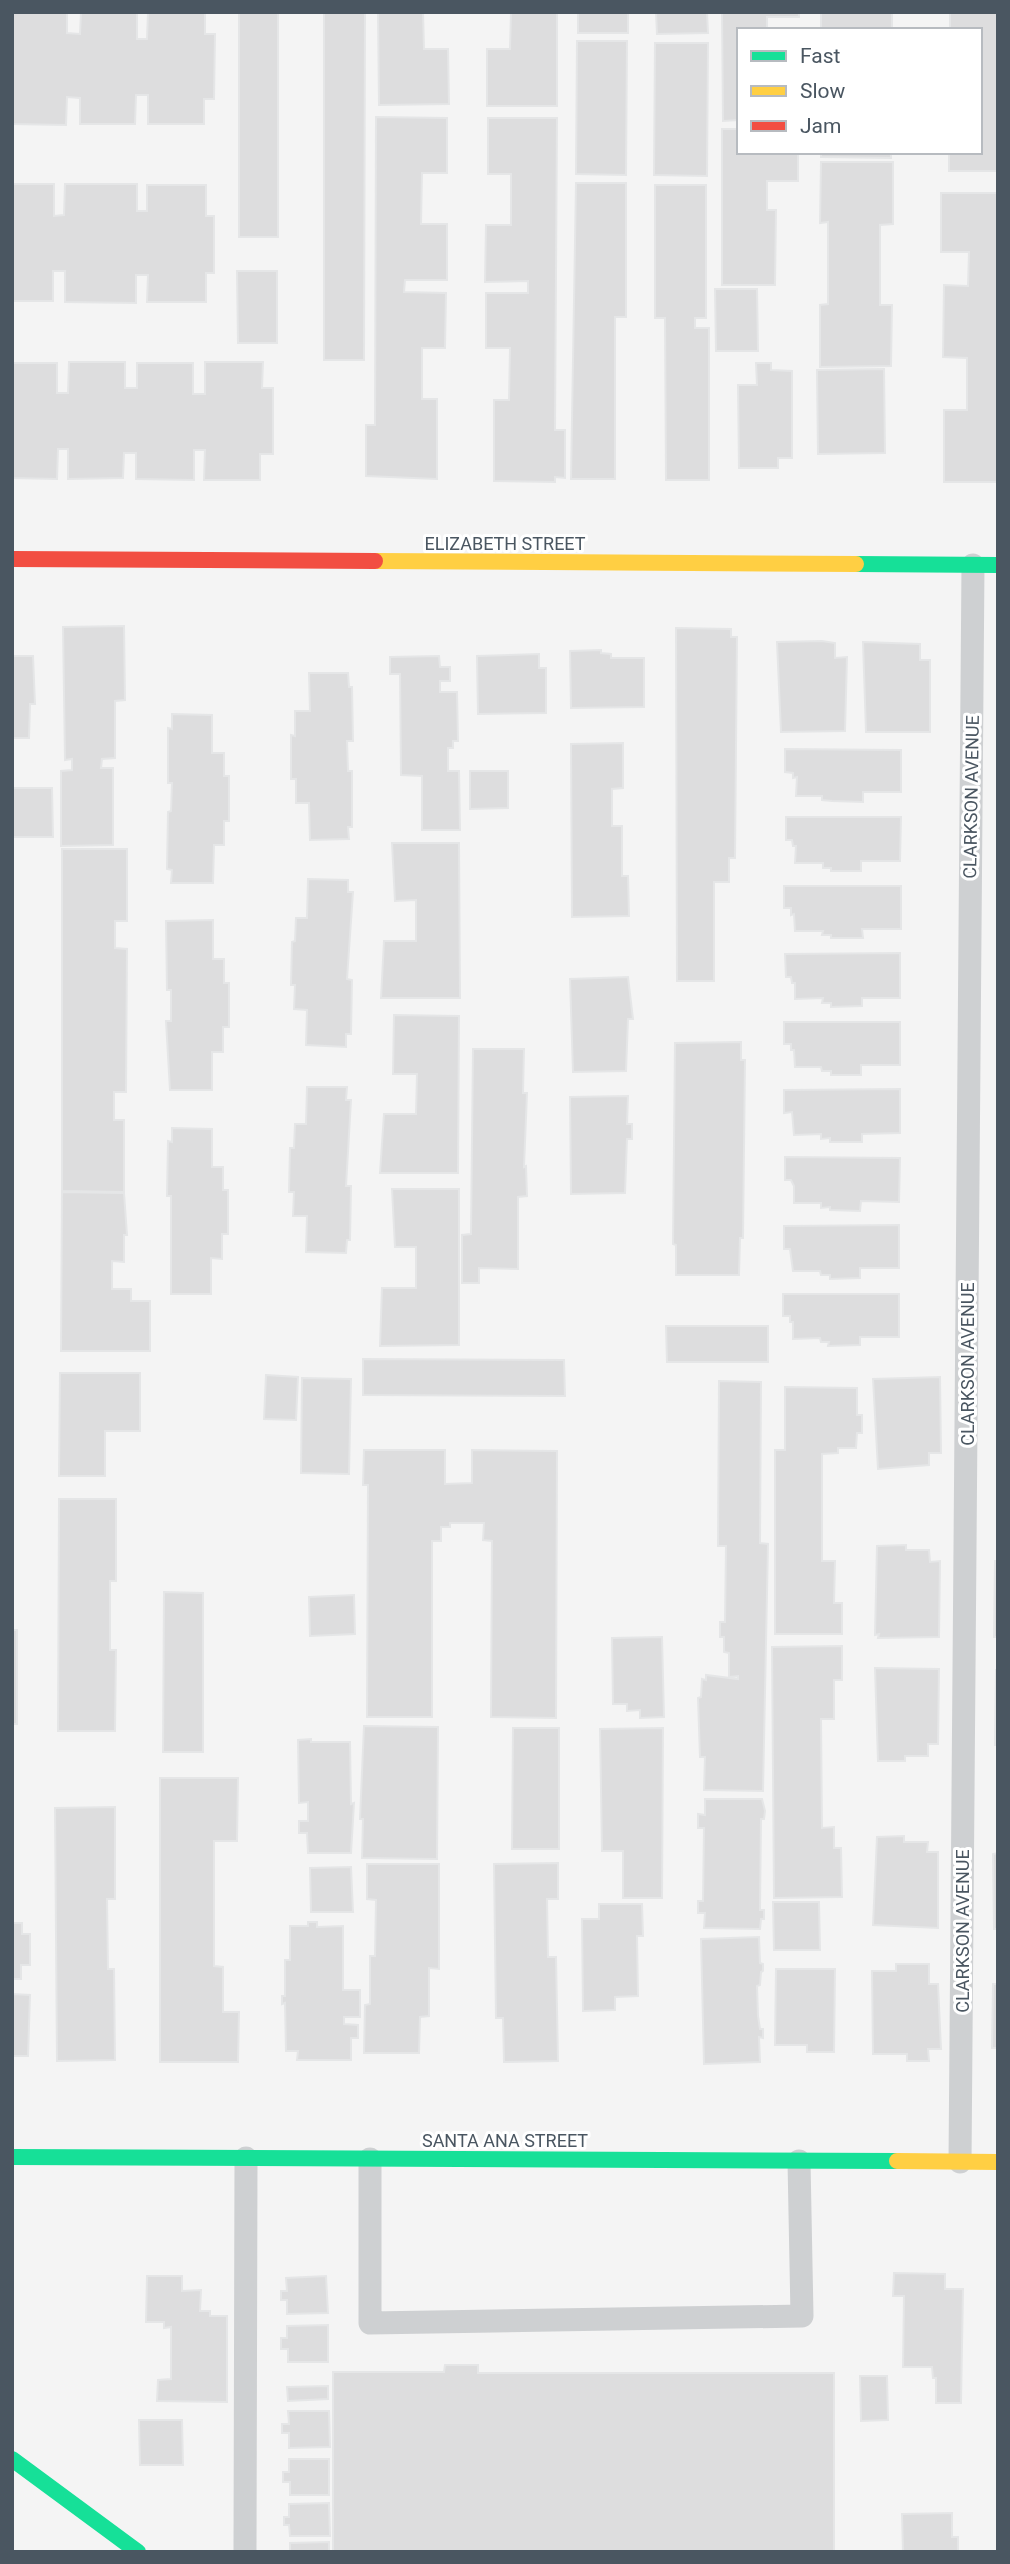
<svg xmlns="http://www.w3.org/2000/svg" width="1010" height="2564" font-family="Roboto,sans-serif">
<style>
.building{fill:#ddddde;stroke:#e5e6e7;stroke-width:2}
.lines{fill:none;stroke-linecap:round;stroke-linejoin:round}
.lane{stroke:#ced0d2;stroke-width:23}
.fast{stroke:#16e098;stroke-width:16}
.slow{stroke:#ffcf43;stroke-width:16}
.jam{stroke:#f24e42;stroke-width:16}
.labels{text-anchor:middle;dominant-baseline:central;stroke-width:6;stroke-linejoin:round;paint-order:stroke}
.street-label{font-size:18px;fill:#4a5661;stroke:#fff}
</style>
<rect width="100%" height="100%" fill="#f4f4f4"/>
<g class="building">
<path d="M12 12H67V33L80 34 81 12H137V39H147L148 12H205V34H215L214 99H204V124H148V95H136L135 124H80V98L67 97 66 125 12 124Z"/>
<rect x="239" y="12" width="39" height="225"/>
<path d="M324 12H365L364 360H324Z"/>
<path d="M378 12H423L424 49H448L449 104 379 105Z"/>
<path d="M511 12H557V106H487V49H510Z"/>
<rect x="578" y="12" width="50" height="21"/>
<path d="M656 12H707L708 33 657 34Z"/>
<path d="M722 12H799V17H767V30H739V120L723 121Z"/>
<rect x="821" y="12" width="71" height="18"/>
<path d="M950 12H998V171H949V152H980V30H950Z"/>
<path d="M577 41H627L626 175 576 174Z"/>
<path d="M655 43H708L707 176 654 175Z"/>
<path d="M376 117 447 118V173H422L421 224H447V280H405L404 292 446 293 445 348H422V399H437V479L366 476V425H375Z"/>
<path d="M488 118H557L555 430H565V478L555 477V482L494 481V400H509L510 348H486V293H528V281L485 282 486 225H511V174H488Z"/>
<path d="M722 129H739V152H798V181H767V210H776L775 285H722Z"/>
<path d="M821 152H891V158L821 157Z"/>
<path d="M821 162H893V224L880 225V305H892L891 366 820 367V305L828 304V222L820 223Z"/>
<path d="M576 183H626V317H615V479H571Z"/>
<path d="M12 184H54V216L64 215 65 184H137V211H147V185H206V216H214V273H206V302H147L148 275H136V303L65 302V271H53V301H12Z"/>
<path d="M655 185H706V318H695V328H709V480H666L665 318H655Z"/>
<path d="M941 193H998V482H944V410H967V358L943 357 944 285 968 286 969 252H941Z"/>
<path d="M237 271H277V343H238Z"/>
<path d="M715 289H757L758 351H716Z"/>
<path d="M69 362H125V388H137V363H193V394H205V362H263L262 388H273V454H260V480H204L205 450H194V480L136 479V453H124L123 478 68 479V449H58L57 479 12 478V363H57V393H68Z"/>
<path d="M756 363H771V370L792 371V458H778V468H739L738 385H757Z"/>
<path d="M884 369 885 453 818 454 817 370Z"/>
<path d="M124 626 125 700 115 701V758L102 759 101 768H113V845L61 846V771L72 770V759L65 760 63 627Z"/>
<path d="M676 628 731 629V637H737L735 858H729V882H714V981H677Z"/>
<path d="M822 641 835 643V658L847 657 845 731 781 732 777 642Z"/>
<path d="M863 642 920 644V660H930V732H866Z"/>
<path d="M601 650V653L611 654V658H644V707L571 708 570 651Z"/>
<path d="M539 654V668H546V713L478 714 477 656Z"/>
<path d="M12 656H33L35 704H30L29 738H12Z"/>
<path d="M439 656 440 667H450V681H440V692H457L458 741H453V748H448V771H459L460 830H422V776L401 775 400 674H390V657Z"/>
<path d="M309 673H348L349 687H352L353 741H347L348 771H352V827H348L349 839 310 840 309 803H296V779H291V735L295 736V711H310Z"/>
<path d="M172 714 212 715V753H224V776H229V821H224V845H214L213 883H171L172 870 167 869 168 812 171 811 172 783H168V728L172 729Z"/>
<path d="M623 743V788L612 789V826H622V876H628L629 916 572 917 571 744Z"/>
<path d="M785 749 901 750V792H863V802L832 801 822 800V796H796L797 777 793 778V773L785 772Z"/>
<path d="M470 771H508V808L470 809Z"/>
<path d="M12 788H52L53 837H12Z"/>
<path d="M786 817H901L900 861H861V871H831V868H823V863H795L796 846H793L792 840H786Z"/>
<path d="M392 843H459L460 998H381L384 941H416V900L395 901Z"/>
<path d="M62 849H127V921H115V948L127 949 126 1092H114V1120H124V1192L62 1191Z"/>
<path d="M308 879 348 880V892H353L347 979 352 980 351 1034H346V1047L306 1045 307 1010 294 1009 295 985H291L292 942 295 941 296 918H307Z"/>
<path d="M784 886H901V929H862L863 938H831V935H822L823 931H795L794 914 791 915V908H784Z"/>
<path d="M213 920V959H224V983H229V1027H223V1052H212V1090H170L166 1021H171V990H167L166 921Z"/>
<path d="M900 953V998H862V1006L831 1007V1003H822L823 998 795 999V983H792L791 977H786L785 954Z"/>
<path d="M628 977 633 1019H628L626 1071 573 1072 570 979Z"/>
<path d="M394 1015 459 1016 458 1173H380L384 1114H416L417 1074H393Z"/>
<path d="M784 1022H900V1065H861V1075H831V1071H822L821 1067H795L794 1050H791V1044H784Z"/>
<path d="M741 1042V1060H745L743 1238H740L739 1275H676V1245L673 1244 675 1043Z"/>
<path d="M473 1049H524L523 1093H527L524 1167 526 1166 527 1196 518 1197V1269L479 1268V1283H462V1235L471 1234Z"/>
<path d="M307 1087H347L346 1100H351L346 1186H351L350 1240H347L346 1253 306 1252 307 1216H293L294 1192H289L290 1148H294L295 1124H306Z"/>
<path d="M900 1089V1133L862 1134V1142H830V1138L821 1139V1134L794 1135 792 1112 784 1113V1090Z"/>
<path d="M628 1096 627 1124H632V1139H627L625 1193 571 1194 570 1097Z"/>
<path d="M172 1128 212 1129V1167H223V1190H228V1234H222V1259L211 1258V1294H171V1196H167L168 1141 172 1142Z"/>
<path d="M785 1157 900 1158 899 1202 861 1201 860 1211 830 1210V1207L821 1208V1203H794V1186L791 1180H785Z"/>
<path d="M392 1189H459V1345L380 1346 382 1288H416V1247H395Z"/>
<path d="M62 1192 124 1193 127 1235H124V1262L112 1261V1289H131V1301H150V1351H61Z"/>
<path d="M899 1225V1268H860V1278L830 1279V1275H821L820 1271H793L790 1249H784V1226Z"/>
<path d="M783 1294H899V1337H860V1345L828 1346 829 1342H821L820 1338 793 1339V1322H790V1316H783Z"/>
<path d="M666 1326H768V1362H667Z"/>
<path d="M363 1359 564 1360 565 1396 363 1395Z"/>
<path d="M60 1373H140V1431H105V1476H59Z"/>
<path d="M266 1375 298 1377 296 1420 264 1419Z"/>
<path d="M940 1377 941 1453H929V1465L878 1469 873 1379Z"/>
<path d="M302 1378 351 1379 349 1474 301 1473Z"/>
<path d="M719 1381 761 1382 760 1543 768 1544 763 1791 704 1790 705 1757H700L698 1698 701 1697 702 1679 706 1680V1675L738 1679V1676L729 1677V1653L724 1652V1637H720V1622H725L726 1546H718Z"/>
<path d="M785 1387 857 1388V1415H862V1433H857L856 1448H838V1453L822 1454V1561H835L834 1603H842V1634H775V1450H785Z"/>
<path d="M364 1450H445V1484L472 1483V1450L557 1451 556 1718 491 1717 492 1541 483 1540 484 1523H450V1527H441V1541H432V1717H367L368 1485H363Z"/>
<path d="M59 1499H116V1581H110V1650H116L115 1731H58Z"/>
<path d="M906 1545V1550H929L930 1562 940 1561 939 1637 878 1638 879 1634 875 1635 877 1546Z"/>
<path d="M995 1561H998V1637H994Z"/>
<path d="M164 1592 203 1593V1752H163Z"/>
<path d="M354 1595 355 1634 310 1636 309 1597Z"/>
<rect x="12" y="1630" width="5" height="94"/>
<path d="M662 1637 664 1717 640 1718V1710L627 1711V1704H613L612 1638Z"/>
<path d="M842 1646V1680H834V1719H821L822 1828 834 1827V1848H841L842 1897 774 1898 772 1647Z"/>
<path d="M875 1668 939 1669 938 1744H928V1756H905V1761H878Z"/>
<path d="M996 1670H998V1745H995Z"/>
<path d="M364 1726 438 1727 437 1859 362 1858 363 1819H360Z"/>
<path d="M513 1728H559V1849H512Z"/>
<path d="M663 1728 662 1898H623V1851H602L600 1729Z"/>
<path d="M311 1739V1742H350L351 1804 354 1803 351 1853H308L307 1833H299V1821H308V1802L299 1803 298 1740Z"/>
<path d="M160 1778H238L237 1841H214V1966L223 1967V2012H239L238 2062H160Z"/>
<path d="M705 1799H762L765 1811 764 1819H761L760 1910H764V1919H761L760 1929 704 1928 705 1913H698V1901H703L704 1828H698V1814L705 1815Z"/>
<path d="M115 1807V1899H107L108 1969H114L115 2060 57 2061 55 1808Z"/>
<path d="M904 1836V1842H928L927 1852H938V1928L873 1925 877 1837Z"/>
<path d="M998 1853V1929H994L993 1854Z"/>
<path d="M558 1863V1899H547L548 1957H556L558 2061 504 2062 503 2018H496L494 1864Z"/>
<path d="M367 1864H439V1969L429 1968V2016L420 2017 419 2053H364L365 2005 370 2004V1956H375L376 1900 367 1899Z"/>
<path d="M351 1867 353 1912H311L310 1868Z"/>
<path d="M773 1902H819L820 1950H774Z"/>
<path d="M599 1904H642L643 1936H637L638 1996 615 1997V2010L583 2011 582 1919H599Z"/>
<path d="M308 1922H317V1927L343 1926V1990H360V2017H344V2024L358 2025V2038H351V2060H297L298 2051H286L285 2003 282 2004V1996H285V1960H290V1926H308Z"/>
<path d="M12 1923H22V1934H30V1965H21V1979H12Z"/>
<path d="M759 1937 760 1963 763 1964V1971L761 1972 760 1985 757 1986 758 2016 760 2029H763V2038L759 2037 760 2062 704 2064 701 1939Z"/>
<path d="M896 1964H929V1984H938L941 2049H928L929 2061H907V2054H873L872 1971H896Z"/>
<path d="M776 1969H835L834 2052H807V2045H775Z"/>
<path d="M993 1984H998V2048H992Z"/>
<path d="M12 1994 30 1995 28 2056H12Z"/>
<path d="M894 2273 945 2274V2289H963L961 2403H936V2378H933L932 2367H903L904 2296H893Z"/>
<path d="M147 2276H182V2291L201 2290 200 2311H210V2316H227V2402L157 2401 158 2380 171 2379V2327L164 2328V2322H146Z"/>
<path d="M326 2276 328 2313 287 2314V2300H281V2291H287L286 2278Z"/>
<path d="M328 2325V2362H288V2349H281V2338H287V2326Z"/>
<path d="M445 2365H478V2373H834V2552H333V2372H444Z"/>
<path d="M860 2376H887L888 2420 861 2421Z"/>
<path d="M328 2386V2399L288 2401 287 2387Z"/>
<path d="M288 2411H329L330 2447 289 2448V2433H282V2424H289Z"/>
<path d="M139 2420H182L183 2465H140Z"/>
<path d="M289 2459H329V2495H290V2482H283V2472H289Z"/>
<path d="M329 2503 330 2536H290L289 2525H284V2517H289V2504Z"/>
<path d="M952 2513V2537H958V2552H903L902 2514Z"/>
<path d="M329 2542V2552H290V2543Z"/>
</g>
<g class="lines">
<g class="lane">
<path d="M370 2159V2323L802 2316 799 2161"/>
<path d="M960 2162 973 565"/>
<path d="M245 2552 246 2158"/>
</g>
<g class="fast">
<path d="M856 564 998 565"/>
<path d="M12 2157 897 2161"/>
<path d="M12 2459 138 2552"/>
</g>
<g class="slow">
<path d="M375 561 856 564"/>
<path d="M897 2161 998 2162"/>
</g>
<path class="jam" d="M12 559 375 561"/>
</g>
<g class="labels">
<g class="street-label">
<text x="505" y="543">ELIZABETH STREET</text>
<text transform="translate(971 797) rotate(-89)">CLARKSON AVENUE</text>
<text transform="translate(967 1364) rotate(-90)">CLARKSON AVENUE</text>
<text transform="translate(962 1931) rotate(-90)">CLARKSON AVENUE</text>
<text x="505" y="2140">SANTA ANA STREET</text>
</g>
</g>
<rect width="1010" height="2564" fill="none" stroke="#4a5661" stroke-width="28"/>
<rect x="737" y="28" width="245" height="126" fill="#ffffff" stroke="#b7bbc0" stroke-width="2"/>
<rect x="751" y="51" width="35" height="10" fill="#16e098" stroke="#b7bbc0" stroke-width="2"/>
<text x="800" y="63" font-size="21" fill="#4a5661">Fast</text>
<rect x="751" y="86" width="35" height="10" fill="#ffcf43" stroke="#b7bbc0" stroke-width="2"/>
<text x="800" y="98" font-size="21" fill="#4a5661">Slow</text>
<rect x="751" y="121" width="35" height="10" fill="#f24e42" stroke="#b7bbc0" stroke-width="2"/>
<text x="800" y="133" font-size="21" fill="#4a5661">Jam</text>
</svg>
